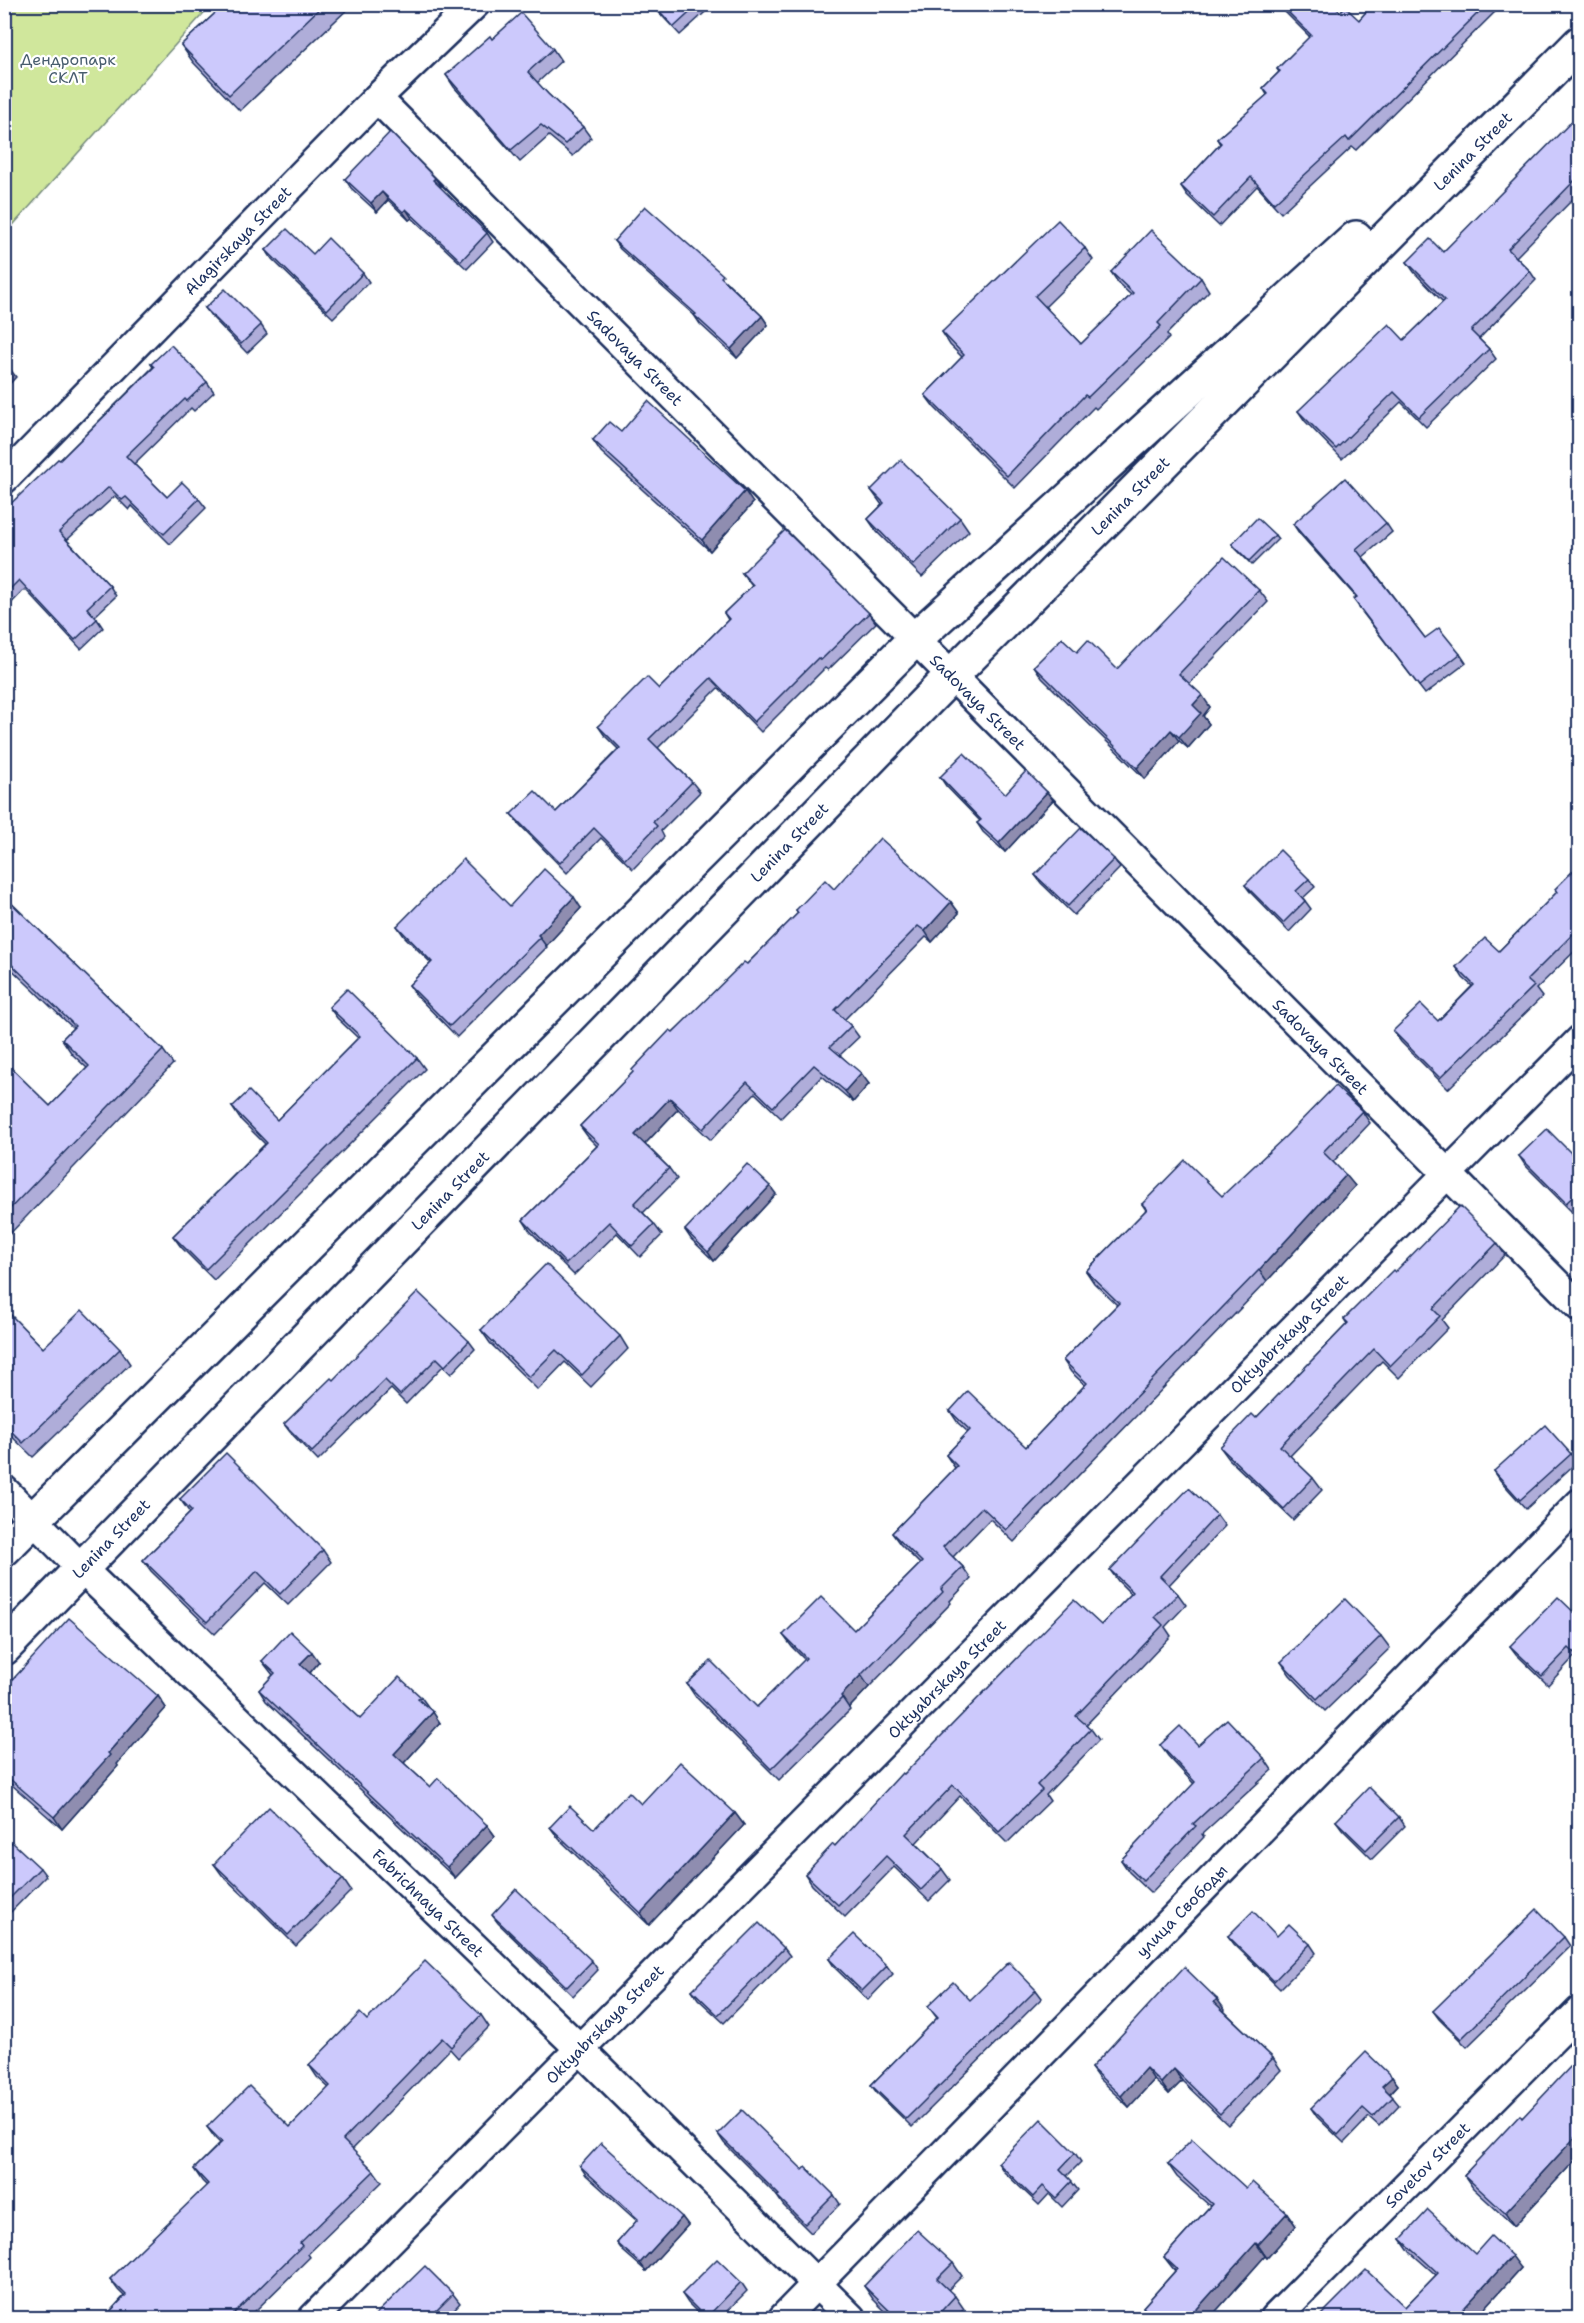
<svg xmlns="http://www.w3.org/2000/svg" width="1584" height="2323" font-family="'Shantell Sans',sans-serif">
<style>
.park{fill:#d0e79c;stroke:#768b7d;stroke-width:1.5}
.lines{fill:none;stroke-linecap:round;stroke-linejoin:round}
.minor-casing{stroke:#1b2f5e;stroke-width:33}
.tertiary-casing{stroke:#1b2f5e;stroke-width:38}
.minor{stroke:#fff;stroke-width:28}
.tertiary{stroke:#fff;stroke-width:33}
.wall{fill:#afadd9;stroke:#1b2f5e;stroke-width:1.5}
.shaded-wall{fill:#8f8db0;stroke:#1b2f5e;stroke-width:1.5}
.building{fill:#ccc9fc;stroke:#1b2f5e;stroke-width:1.5}
.labels{text-anchor:middle;dominant-baseline:central;stroke-width:4.5;stroke-linejoin:round;paint-order:stroke}
.park-label{font-size:16px;fill:#485d6e;stroke:#fff}
.street-label{font-size:16px;fill:#1b2f5e;stroke:#fff}
</style>
<rect width="100%" height="100%" fill="#fff"/>
<filter id="ink" filterUnits="userSpaceOnUse"><feTurbulence type="fractalNoise" baseFrequency=".0167" numOctaves="2"/><feDisplacementMap in="SourceGraphic" scale="12" xChannelSelector="R" yChannelSelector="G"/><feConvolveMatrix kernelMatrix="1 2 1 2 8 2 1 2 1" color-interpolation-filters="sRGB"/></filter>
<g filter="url(#ink)">
<path class="park" d="M5 4 211 5 5 234 4 5Z"/>
<g class="lines">
<defs>
<g id="minor">
<path id="s1" d="M377 98 1580 1307"/>
<path id="s2" d="M4 479 377 98 475 4"/>
<path id="s3" d="M4 1490 82 1569 580 2049 851 2318"/>
<path id="s4" d="M313 2318 1580 1040"/>
<path id="s5" d="M783 2318 1580 1503"/>
<path id="s6" d="M1275 2318 1580 2011"/>
</g>
<g id="tertiary">
<path d="M4 1549 915 639 1356 238"/>
<path id="s7" d="M4 1648 952 675 1580 43"/>
</g>
</defs>
<use href="#minor" class="minor-casing"/>
<use href="#tertiary" class="tertiary-casing"/>
<use href="#minor" class="minor"/>
<use href="#tertiary" class="tertiary"/>
</g>
<g class="wall">
<path d="M225 4H353L240 111 193 62 181 45Z"/>
<path d="M651 4H714L680 35Z"/>
<path d="M1277 4H1332L1340 12 1359 20 1373 4H1503L1356 150 1352 147 1281 213 1257 186 1219 226 1187 195 1181 186 1220 144 1217 139 1267 95 1263 88 1279 72 1277 69 1310 37Z"/>
<path d="M492 39 553 49 561 61 537 83 548 94 583 127 591 138 573 156 549 136 520 162 454 87 446 75Z"/>
<path d="M1580 122V192L1516 257 1530 271 1536 280 1479 339 1489 349 1496 359 1426 427 1401 402 1342 459 1305 421 1298 411 1404 340 1443 302 1414 272 1407 262 1443 252Z"/>
<path d="M435 178 441 186 440 188 487 233 493 242 467 269 412 218 409 220 388 200 377 212 351 188 345 179Z"/>
<path d="M614 241 729 284 762 316 768 325 737 358 700 324 694 315 620 249Z"/>
<path d="M1085 248 1093 260 1045 307 1081 344 1131 295 1119 284 1111 272 1201 278 1209 291 1167 334 1169 338 1096 409 1094 407 1015 488 934 407 925 395 962 357 950 345 942 332Z"/>
<path d="M266 250 313 254 363 273 369 282 333 318 272 259Z"/>
<path d="M205 308 261 325 267 334 247 353 211 316Z"/>
<path d="M151 364 207 382 214 392 194 411 191 408 134 464 167 497 199 499 206 508 170 544 132 506 129 510 115 496 67 540 110 586 116 596 95 616 103 628 81 649 25 589 4 611V510L60 460 153 367Z"/>
<path d="M593 440 753 503 710 551 601 452Z"/>
<path d="M871 490 960 518 969 531 922 577 877 532 868 519 882 505Z"/>
<path d="M1386 523 1392 532 1363 557 1425 638 1460 654 1466 663 1425 694 1359 608 1356 597 1299 533 1293 524Z"/>
<path d="M1275 535 1278 539 1252 565 1235 548 1232 544Z"/>
<path d="M742 573 869 613 876 623 828 670 825 668 761 732 718 688 658 748 692 782 700 792 661 831 664 837 633 869 601 838 567 873 519 824 511 814 556 812 618 749 605 736 598 726 659 689 728 620 724 613 752 586Z"/>
<path d="M1259 590 1268 602 1189 684 1210 707 1203 716 1209 724 1188 748 1179 741 1145 779 1042 678 1034 666 1077 652 1117 669Z"/>
<path d="M940 777 1005 794 1047 792 1053 800 1005 852 983 832 977 823 980 821 946 786Z"/>
<path d="M1114 859 1120 868 1074 915 1041 883 1035 875Z"/>
<path d="M1580 864V946L1536 989 1542 997 1448 1089 1401 1042 1393 1031 1438 1021 1472 986 1463 978 1456 967 1499 951 1557 892 1555 889Z"/>
<path d="M1309 879 1315 887 1303 898 1311 909 1289 932 1251 893 1245 885Z"/>
<path d="M834 889 951 902 959 913 932 942 926 937 844 1020 851 1026 859 1037 840 1055 869 1084 853 1102 822 1076 781 1118 755 1093 711 1140 678 1109 645 1144 669 1168 677 1179 643 1213 654 1224 662 1235 640 1257 617 1233 574 1275 530 1231 523 1220 597 1146 588 1137 580 1126 673 1032 747 964 798 913 796 910Z"/>
<path d="M4 896 163 1050 173 1064 4 1240V1061L50 1106 87 1068 72 1054 62 1039 73 1028 4 962Z"/>
<path d="M510 906 581 908 546 946 547 947 457 1037 416 995 409 985 431 963 404 936 397 926Z"/>
<path d="M329 1007 417 1058 425 1069 214 1280 181 1247 173 1236 265 1144 240 1119 232 1107 277 1120 358 1038 337 1018Z"/>
<path d="M1362 1111 1370 1123 1333 1162 1355 1186 1267 1281 1014 1542 990 1519 953 1557 963 1567 971 1579 950 1601 951 1603 869 1687 849 1708 850 1710 779 1780 695 1696 687 1684 757 1707 805 1660 792 1647 783 1635 854 1630 920 1564 900 1544 892 1533 955 1468 946 1455 968 1432 958 1423 950 1411 1026 1447 1085 1385 1071 1372 1063 1360 1117 1305 1094 1283 1086 1271 1146 1210 1142 1204 1222 1196Z"/>
<path d="M1519 1156 1580 1162V1204L1572 1212 1525 1165Z"/>
<path d="M776 1194 714 1261 691 1239 685 1230Z"/>
<path d="M1497 1243 1505 1255 1442 1320 1448 1328 1399 1378 1382 1361 1290 1456 1313 1478 1322 1490 1293 1520 1229 1459 1220 1447 1256 1418 1347 1324 1344 1319 1395 1272Z"/>
<path d="M4 1308 43 1348 120 1349 130 1364 33 1457 4 1429Z"/>
<path d="M481 1330 620 1336 628 1349 591 1387 565 1362 538 1390 490 1343Z"/>
<path d="M469 1341 475 1349 451 1374 443 1366 406 1404 391 1389 318 1461 290 1432 284 1424 333 1380Z"/>
<path d="M1571 1454 1577 1462 1526 1509 1500 1480 1494 1471Z"/>
<path d="M180 1499 323 1550 331 1562 288 1605 265 1583 215 1634 151 1571 143 1560 190 1513Z"/>
<path d="M1217 1515 1225 1526 1169 1585 1178 1594 1186 1605 1165 1627 1171 1636 1086 1725 1091 1729 1099 1740 1046 1795 1050 1801 1007 1843 960 1796 916 1843 942 1869 950 1880 929 1901 894 1867 845 1917 812 1885 805 1874 835 1846 904 1774 1101 1625 1131 1594 1118 1581 1110 1570Z"/>
<path d="M1580 1618V1661L1575 1656 1548 1685 1516 1654 1510 1646Z"/>
<path d="M1381 1636 1390 1648 1325 1711 1290 1675 1281 1662Z"/>
<path d="M262 1661 319 1662 310 1673 360 1719 421 1697 440 1723 404 1763 430 1787 487 1825 495 1836 455 1878 266 1701 259 1690 273 1675Z"/>
<path d="M4 1689 158 1696 166 1708 117 1764 118 1766 62 1829 4 1778Z"/>
<path d="M1160 1745H1198L1264 1758 1272 1770 1202 1834 1204 1837 1151 1893 1129 1872 1121 1860 1194 1784 1168 1756Z"/>
<path d="M641 1804 735 1813 744 1825 649 1925 559 1839 550 1827 594 1829Z"/>
<path d="M1399 1817 1405 1826 1372 1859 1342 1829 1336 1821Z"/>
<path d="M4 1850 40 1868 46 1876 4 1919Z"/>
<path d="M214 1864 343 1879 351 1891 296 1946 245 1895 244 1896 222 1875Z"/>
<path d="M492 1915 592 1961 598 1970 573 1996 498 1923Z"/>
<path d="M1228 1936H1277L1310 1944 1316 1953 1280 1989 1234 1944Z"/>
<path d="M1564 1937 1570 1946 1467 2047 1439 2019 1433 2011Z"/>
<path d="M784 1948 790 1956 724 2023 698 1999 692 1990Z"/>
<path d="M829 1959 887 1966 893 1974 868 2000 835 1968Z"/>
<path d="M1036 1990 1042 1998 912 2127 877 2093 871 2085 937 2018 928 2006Z"/>
<path d="M1225 2010 1224 2011 1273 2058 1281 2070 1228 2125 1182 2081 1169 2094 1154 2080 1129 2107 1099 2079 1091 2068Z"/>
<path d="M481 2015 489 2027 458 2058 450 2049 352 2150 374 2171 382 2182 308 2254 310 2257 247 2319H103L124 2296 118 2290 110 2279 207 2186 202 2181 194 2169 220 2143 215 2138 207 2127H290L329 2088 317 2077 309 2065 367 2020Z"/>
<path d="M1580 2073V2155L1514 2226 1473 2188 1464 2175 1522 2118Z"/>
<path d="M1392 2077 1398 2085 1390 2094 1399 2105 1379 2126 1369 2117 1344 2143 1317 2117 1311 2108Z"/>
<path d="M718 2134 803 2170 834 2195 840 2204 811 2233 783 2205 777 2196 724 2143Z"/>
<path d="M1075 2153 1081 2162 1067 2176 1078 2190 1062 2207 1049 2194 1039 2205 1004 2172 998 2163Z"/>
<path d="M1168 2164 1246 2188 1287 2213 1296 2226 1267 2258 1265 2256 1209 2319H1151L1143 2307 1175 2271 1164 2257 1210 2206 1177 2177Z"/>
<path d="M580 2166 682 2217 688 2225 646 2271 623 2251 617 2243 637 2221 586 2175Z"/>
<path d="M1401 2239 1475 2254 1521 2268 1475 2319H1317L1405 2307 1436 2275 1410 2252Z"/>
<path d="M953 2263 962 2276 948 2290 955 2296 964 2309 955 2319H893L873 2299 864 2286Z"/>
<path d="M741 2282 747 2291 719 2319H704L688 2303 682 2294Z"/>
<path d="M453 2294 460 2303 445 2319H371Z"/>
</g>
<g class="shaded-wall">
<path d="M435 178 441 186 439 189 433 180Z"/>
<path d="M382 192 388 200 377 212 371 203Z"/>
<path d="M406 209 412 218 409 220 403 212Z"/>
<path d="M762 316 768 325 737 358 731 349Z"/>
<path d="M10 369 16 377 4 390V375Z"/>
<path d="M745 491 753 503 710 551 702 540Z"/>
<path d="M1202 695 1210 707 1203 716 1209 724 1188 748 1179 737 1193 705Z"/>
<path d="M1171 730 1179 741 1145 779 1137 768Z"/>
<path d="M1047 792 1053 800 1005 852 999 843Z"/>
<path d="M574 897 581 908 546 946 538 935Z"/>
<path d="M951 902 959 913 932 942 925 931Z"/>
<path d="M861 1073 869 1084 853 1102 845 1091Z"/>
<path d="M670 1098 678 1109 643 1146 635 1135Z"/>
<path d="M1346 1175 1355 1186 1267 1281 1259 1270Z"/>
<path d="M770 1186 776 1194 714 1261 708 1252Z"/>
<path d="M312 1652 319 1662 308 1675 300 1664Z"/>
<path d="M861 1675 869 1687 849 1708 841 1696Z"/>
<path d="M158 1696 166 1708 117 1764 118 1766 62 1829 54 1817 108 1753Z"/>
<path d="M433 1712 440 1723 402 1765 394 1754Z"/>
<path d="M735 1813 744 1825 649 1925 641 1913Z"/>
<path d="M487 1825 495 1836 455 1878 447 1867Z"/>
<path d="M1217 1999 1225 2010 1222 2013 1214 2002Z"/>
<path d="M1146 2068 1154 2080 1129 2107 1121 2096Z"/>
<path d="M1174 2069 1182 2081 1169 2094 1161 2083Z"/>
<path d="M1392 2077 1398 2085 1388 2095 1382 2086Z"/>
<path d="M1580 2132V2155L1514 2226 1505 2213Z"/>
<path d="M1287 2213 1296 2226 1267 2258 1258 2245Z"/>
<path d="M682 2217 688 2225 646 2271 640 2263Z"/>
<path d="M1256 2243 1265 2256 1209 2319H1188Z"/>
<path d="M1512 2256 1521 2268 1475 2319H1454Z"/>
</g>
<g class="building">
<path d="M225 4H324L229 95 181 45Z"/>
<path d="M653 4H699L674 27Z"/>
<path d="M1280 4H1332L1340 12 1345 7 1359 20 1373 4H1487L1349 141 1346 137 1274 203 1251 177 1213 217 1181 186 1221 143 1217 139 1268 94 1263 88 1280 71 1277 69 1311 35Z"/>
<path d="M521 13 553 49 528 72 548 94 583 127 565 144 541 125 511 150 446 75 490 36 492 39Z"/>
<path d="M1575 118 1580 122V175L1508 249 1530 271 1471 331 1489 349 1419 417 1394 392 1336 449 1298 411 1389 324 1404 340 1445 300 1407 262 1430 239 1443 252Z"/>
<path d="M390 132 435 178 433 180 487 233 461 261 406 209 403 212 382 192 371 203 345 179Z"/>
<path d="M645 206 723 275 721 277 762 316 731 349 694 315 696 314 614 241Z"/>
<path d="M1058 220 1085 248 1035 296 1081 344 1133 293 1111 272 1151 230 1201 278 1158 323 1161 326 1088 397 1085 395 1007 476 925 395 964 355 942 332Z"/>
<path d="M287 229 313 254 328 238 363 273 327 310 266 250Z"/>
<path d="M225 289 261 325 241 344 205 308Z"/>
<path d="M171 345 207 382 187 401 185 399 126 456 167 497 182 482 199 499 164 534 126 497 122 500 109 487 59 532 110 586 87 608 97 619 75 640 19 580 4 595V510L58 459 60 460 154 367 151 364Z"/>
<path d="M4 364 10 369 4 375Z"/>
<path d="M648 401 745 491 702 540 593 440 609 422 621 432Z"/>
<path d="M901 460 960 518 913 565 868 519 884 503 871 490Z"/>
<path d="M1345 478 1386 523 1356 549 1425 638 1439 628 1460 654 1419 686 1353 599 1357 597 1293 524Z"/>
<path d="M1257 518 1275 535 1249 561 1232 544Z"/>
<path d="M785 530 869 613 821 660 818 658 754 722 711 678 649 739 692 782 653 822 657 826 625 859 594 828 560 863 511 814 535 791 556 812 620 748 598 726 647 677 659 689 729 619 724 613 753 585 742 573Z"/>
<path d="M1224 557 1259 590 1179 674 1202 695 1193 705 1201 713 1179 737 1171 730 1137 768 1034 666 1062 638 1077 652 1088 640 1117 669Z"/>
<path d="M964 753 1005 794 1026 771 1047 792 999 843 977 823 981 820 940 777Z"/>
<path d="M1081 828 1114 859 1068 906 1035 875Z"/>
<path d="M880 838 951 902 925 931 918 926 835 1010 851 1026 830 1047 861 1073 845 1091 814 1065 773 1107 747 1082 703 1129 670 1098 635 1135 669 1168 634 1204 654 1224 632 1246 609 1222 566 1264 523 1220 599 1144 580 1126 633 1072 632 1070 670 1030 673 1032 744 962 747 964 798 913 796 910 825 880 834 889Z"/>
<path d="M1280 850 1309 879 1296 891 1305 901 1283 923 1245 885Z"/>
<path d="M463 859 510 906 544 869 574 897 538 935 540 937 450 1026 409 985 432 962 397 926Z"/>
<path d="M1580 864V927L1527 980 1534 986 1440 1078 1393 1031 1421 1004 1438 1021 1474 985 1456 967 1485 938 1499 951 1557 892 1555 889Z"/>
<path d="M4 896 163 1050 4 1215V1061L50 1106 89 1066 62 1039 75 1026 4 957Z"/>
<path d="M347 989 417 1058 206 1269 173 1236 267 1143 232 1107 249 1091 277 1120 360 1036 329 1007Z"/>
<path d="M1335 1086 1362 1111 1323 1152 1346 1175 1259 1270 1006 1530 982 1507 943 1547 963 1567 941 1589 943 1592 861 1675 841 1696 842 1698 771 1769 687 1684 711 1661 757 1707 806 1658 783 1635 821 1597 854 1630 922 1562 892 1533 957 1466 946 1455 970 1430 950 1411 968 1391 1026 1447 1087 1383 1063 1360 1119 1303 1086 1271 1147 1209 1142 1204 1185 1160 1222 1196 1286 1136Z"/>
<path d="M1547 1129 1580 1162V1190L1566 1203 1519 1156Z"/>
<path d="M747 1164 770 1186 708 1252 685 1230Z"/>
<path d="M1460 1206 1497 1243 1433 1309 1440 1316 1390 1366 1374 1349 1280 1446 1313 1478 1284 1509 1220 1447 1252 1414 1256 1418 1348 1323 1344 1319 1393 1270 1395 1272Z"/>
<path d="M546 1264 620 1336 582 1375 556 1350 529 1377 481 1330Z"/>
<path d="M418 1292 469 1341 445 1366 437 1358 400 1395 385 1380 312 1452 284 1424 331 1378 333 1380Z"/>
<path d="M4 1308 43 1348 82 1310 120 1349 23 1443 4 1424Z"/>
<path d="M1545 1425 1571 1454 1520 1500 1494 1471Z"/>
<path d="M226 1453 323 1550 280 1594 257 1571 207 1622 143 1560 192 1511 180 1499Z"/>
<path d="M1189 1488 1217 1515 1160 1576 1178 1594 1155 1617 1163 1625 1076 1716 1091 1729 1037 1785 1042 1790 999 1832 953 1785 906 1834 942 1869 921 1890 886 1856 838 1905 805 1874 833 1844 835 1846 902 1773 904 1774 1074 1600 1101 1625 1133 1592 1110 1570Z"/>
<path d="M1558 1597 1580 1618V1658L1569 1648 1542 1676 1510 1646Z"/>
<path d="M1345 1599 1381 1636 1317 1699 1281 1662Z"/>
<path d="M69 1618 158 1696 108 1753 110 1755 54 1817 4 1774V1689Z"/>
<path d="M290 1631 312 1652 300 1664 360 1719 399 1677 421 1697 418 1699 433 1712 394 1754 430 1787 438 1778 487 1825 447 1867 259 1690 275 1673 262 1661Z"/>
<path d="M1227 1719 1264 1758 1193 1824 1196 1826 1143 1881 1121 1860 1195 1782 1160 1745 1180 1726 1198 1745Z"/>
<path d="M680 1762 735 1813 641 1913 550 1827 570 1806 594 1829 629 1792 641 1804Z"/>
<path d="M1369 1787 1399 1817 1366 1850 1336 1821Z"/>
<path d="M269 1807 343 1879 288 1935 237 1884 236 1885 214 1864Z"/>
<path d="M12 1842 40 1868 4 1904V1850Z"/>
<path d="M1580 1857V1869L1574 1863Z"/>
<path d="M516 1889 592 1961 567 1987 492 1915Z"/>
<path d="M1537 1909 1564 1937 1461 2039 1433 2011Z"/>
<path d="M1253 1911 1277 1936 1289 1924 1310 1944 1274 1981 1228 1936Z"/>
<path d="M759 1923 784 1948 718 2015 692 1990Z"/>
<path d="M854 1934 887 1966 862 1991 829 1959Z"/>
<path d="M425 1961 481 2015 451 2047 442 2038 343 2140 374 2171 300 2243 302 2246 228 2319H103L126 2295 110 2279 208 2184 194 2169 222 2142 207 2127 249 2086 290 2127 330 2086 309 2065 360 2013 367 2020Z"/>
<path d="M1009 1962 1036 1990 906 2119 871 2085 938 2017 928 2006 953 1982 970 2000Z"/>
<path d="M1184 1967 1217 1999 1214 2002 1273 2058 1220 2114 1174 2069 1161 2083 1146 2068 1121 2096 1091 2068Z"/>
<path d="M1366 2052 1392 2077 1382 2086 1393 2097 1373 2117 1363 2108 1338 2135 1311 2108Z"/>
<path d="M1571 2066 1580 2073V2132L1505 2213 1464 2175 1520 2115 1522 2118Z"/>
<path d="M742 2110 803 2170 806 2167 834 2195 805 2224 777 2196 779 2195 718 2134Z"/>
<path d="M1041 2119 1075 2153 1060 2169 1072 2181 1056 2198 1043 2186 1033 2197 998 2163Z"/>
<path d="M1192 2139 1246 2188 1252 2182 1287 2213 1258 2245 1256 2243 1188 2319H1156L1143 2307 1177 2269 1164 2257 1212 2204 1168 2164Z"/>
<path d="M601 2143 682 2217 640 2263 617 2243 638 2219 580 2166Z"/>
<path d="M1428 2210 1475 2254 1491 2236 1512 2256 1454 2319H1317L1366 2270 1405 2307 1438 2273 1401 2239Z"/>
<path d="M917 2230 953 2263 937 2279 955 2296 934 2319H898L864 2286Z"/>
<path d="M717 2259 741 2282 706 2318 682 2294Z"/>
<path d="M425 2266 453 2294 428 2319H371Z"/>
</g>
</g>
<g class="labels">
<g class="park-label">
<text x="68" y="59">Дендропарк<tspan x="68" dy="18">СКЛТ</tspan></text>
</g>
<g class="street-label">
<text stroke="none"><textPath href="#s7" startOffset="2097">Lenina Street</textPath></text>
<text stroke="none"><textPath href="#s2" startOffset="334">Alagirskaya Street</textPath></text>
<text stroke="none"><textPath href="#s1" startOffset="366">Sadovaya Street</textPath></text>
<text stroke="none"><textPath href="#s7" startOffset="1611">Lenina Street</textPath></text>
<text stroke="none"><textPath href="#s1" startOffset="852">Sadovaya Street</textPath></text>
<text stroke="none"><textPath href="#s7" startOffset="1125">Lenina Street</textPath></text>
<text stroke="none"><textPath href="#s1" startOffset="1338">Sadovaya Street</textPath></text>
<text stroke="none"><textPath href="#s7" startOffset="639">Lenina Street</textPath></text>
<text stroke="none"><textPath href="#s4" startOffset="1386">Oktyabrskaya Street</textPath></text>
<text stroke="none"><textPath href="#s7" startOffset="153">Lenina Street</textPath></text>
<text stroke="none"><textPath href="#s4" startOffset="900">Oktyabrskaya Street</textPath></text>
<text stroke="none"><textPath href="#s3" startOffset="592">Fabrichnaya Street</textPath></text>
<text stroke="none"><textPath href="#s5" startOffset="570">улица Свободы</textPath></text>
<text stroke="none"><textPath href="#s4" startOffset="414">Oktyabrskaya Street</textPath></text>
<text stroke="none"><textPath href="#s6" startOffset="216">Sovetov Street</textPath></text>
</g>
</g>
<rect width="1584" height="2323" fill="none" stroke="#fff" stroke-width="24"/>
<rect x="12" y="12" width="1560" height="2299" fill="none" stroke="#1b2f5e" stroke-width="2" filter="url(#ink)"/>
</svg>
